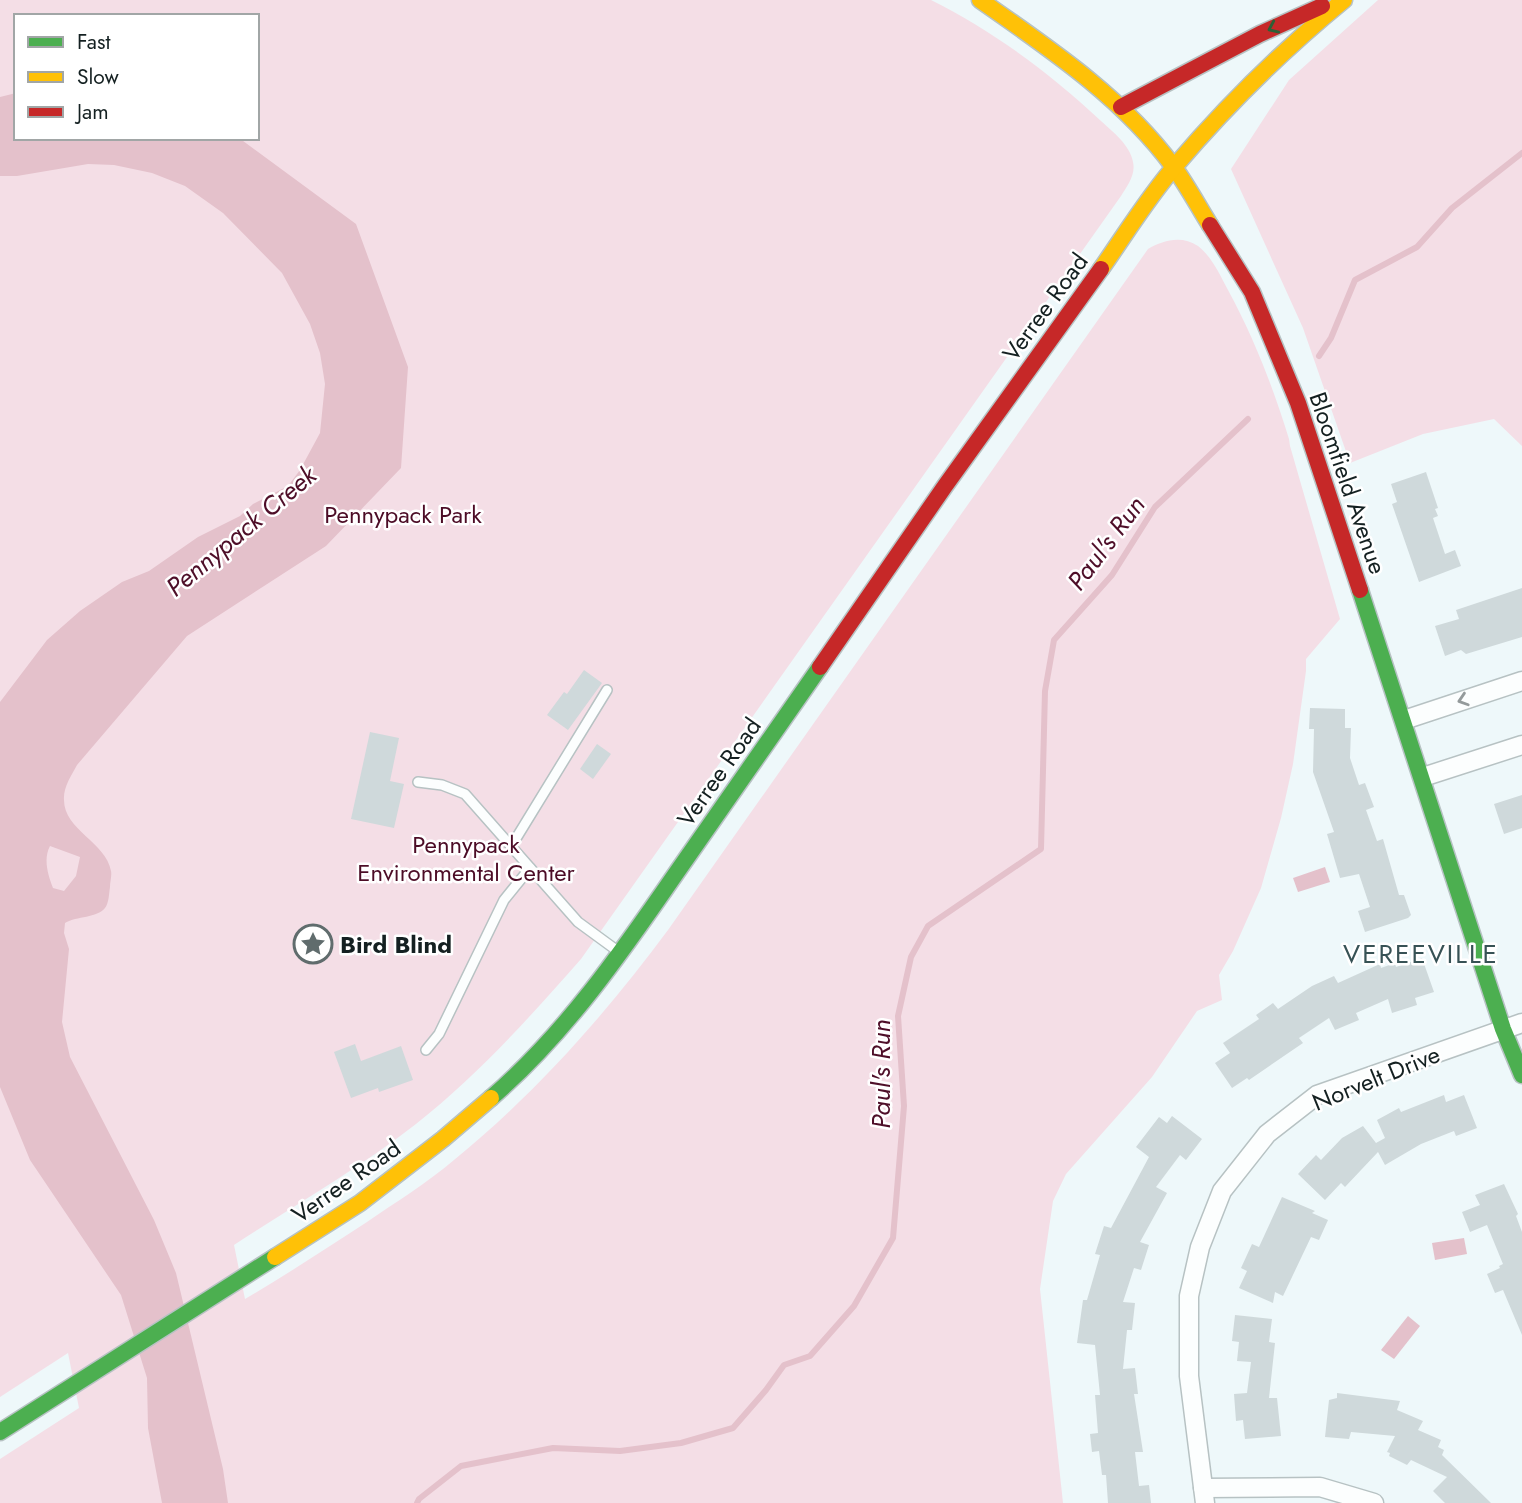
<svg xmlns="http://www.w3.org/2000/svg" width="1522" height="1503" font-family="Jost,sans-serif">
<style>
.green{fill:#f4dee6;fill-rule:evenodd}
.water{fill:#e4c1cb;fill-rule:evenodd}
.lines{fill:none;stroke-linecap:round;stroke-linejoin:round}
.stream{stroke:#e4c1cb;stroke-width:6}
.building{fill:#cfd9db}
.lane-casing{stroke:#b7c2c3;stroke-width:12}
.street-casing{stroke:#b7c2c3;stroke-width:21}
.fast-casing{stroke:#b7c2c3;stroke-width:19}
.slow-casing{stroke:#b7c2c3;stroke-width:19}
.jam-casing{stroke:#b7c2c3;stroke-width:19}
.lane{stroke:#fcfefe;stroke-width:9}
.street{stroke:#fcfefe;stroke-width:18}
.fast{stroke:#4caf50;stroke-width:16}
.slow{stroke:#ffc107;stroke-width:16}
.jam{stroke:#c62828;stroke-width:16}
.oneway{stroke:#2d6036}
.oneway2{stroke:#949a9b}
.labels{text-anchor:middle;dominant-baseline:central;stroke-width:5;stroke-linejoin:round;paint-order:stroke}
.street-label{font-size:24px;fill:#142021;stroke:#fff}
.park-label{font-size:24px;fill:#4c0c26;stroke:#fff}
.poi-label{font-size:24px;font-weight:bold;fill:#142021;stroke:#fff;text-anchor:start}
.water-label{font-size:26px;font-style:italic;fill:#4e0e28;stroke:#fff}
.neighbourhood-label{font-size:26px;letter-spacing:2px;fill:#375255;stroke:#fff}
</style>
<rect width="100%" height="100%" fill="#eef8fa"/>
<g class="green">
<path d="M0 0H931C993 31 1050 73 1101 121 1113 132 1130 145 1133 162 1136 175 1127 186 1121 196L581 959C529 1018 478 1075 416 1124 358 1169 295 1205 234 1245L245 1299C286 1275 327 1248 367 1222 396 1202 427 1183 454 1160 536 1093 605 1015 668 930L1148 249C1163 240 1182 235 1198 246 1212 257 1220 275 1228 290 1254 338 1273 387 1289 439L1290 446 1340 619 1306 659V671L1293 764 1281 818 1261 888 1233 951 1219 975 1222 1000 1197 1011 1152 1077 1066 1174 1053 1201 1040 1289 1063 1503H0V1459L79 1408 68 1353 0 1397ZM16 16H257V138H16Z"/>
<path d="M1378 0H1522V446L1494 419 1423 434 1350 463 1303 328 1231 169 1289 80Z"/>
</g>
<g class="water">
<path d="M16 93V138H239L356 224 408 367 401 468 326 546 187 636 77 765C71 776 63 788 64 800 64 830 106 842 111 871 112 875 110 882 110 887 109 893 109 903 105 908 97 918 77 916 65 923L64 933 69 949 62 1022 70 1057 154 1220 176 1273 223 1469 228 1503H162L148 1428 147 1378 121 1295 30 1160 0 1087V702L47 640 80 611 122 582 149 571 198 537 240 516 253 504 288 486 300 470 320 433 325 384 320 353 310 324 282 273 223 213 185 186 152 173 114 165 88 164 17 176H0V97ZM50 846 80 857 76 876 64 891 53 888C48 875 43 859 50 846Z"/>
<path d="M1325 867 1330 882 1298 892 1293 878Z"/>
<path d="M1464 1238 1467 1254 1435 1260 1432 1243Z"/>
<path d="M1408 1316 1420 1326 1394 1359 1381 1350Z"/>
</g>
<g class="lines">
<g class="stream">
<path d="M1319 356 1331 338 1355 280 1417 247 1452 208 1522 153"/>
<path d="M417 1503 419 1499 461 1466 553 1448 620 1451 681 1443 733 1428 766 1390 784 1365 810 1356 854 1306 893 1238 904 1106 898 1016 911 957 928 926 1041 849 1045 691 1054 640 1112 575 1155 507 1248 419"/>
</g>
</g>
<g class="building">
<path d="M1426 472 1438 508 1435 509 1438 516 1433 518 1445 554 1455 550 1461 566 1419 582 1392 504 1397 502 1391 484Z"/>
<path d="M1522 588V637L1466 654 1461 650 1445 656 1435 626 1459 619 1456 610Z"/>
<path d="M584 670 602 683 568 730 547 715 564 692 567 694Z"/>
<path d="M1310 708 1345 709V728H1351L1350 758 1359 785 1365 783 1374 807 1366 810 1377 841 1383 839 1399 895H1404L1411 915 1408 918 1365 932 1358 911 1370 907 1359 874 1340 878 1327 834 1334 832 1313 772 1314 729H1309Z"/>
<path d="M370 732 399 738 390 781 404 784 394 828 351 819Z"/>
<path d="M597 744 611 754 593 779 580 769Z"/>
<path d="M1522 795V828L1504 834 1494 804Z"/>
<path d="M1422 958 1434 992 1415 998 1417 1005 1392 1013 1388 999 1356 1013 1359 1020 1335 1030 1329 1018 1299 1038 1303 1043 1249 1080 1247 1078 1232 1088 1215 1063 1230 1053 1223 1043 1259 1019 1256 1015 1273 1003 1278 1009 1312 986 1334 976 1338 983 1380 964 1381 968 1395 963 1396 967Z"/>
<path d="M355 1044 361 1061 401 1046 413 1080 379 1092 378 1088 351 1098 334 1052Z"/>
<path d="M1444 1095 1446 1102 1464 1095 1477 1128 1456 1136 1454 1131 1421 1144 1385 1165 1378 1152 1345 1187 1341 1183 1325 1200 1298 1174 1316 1155 1321 1160 1342 1138 1363 1126 1376 1143 1385 1138 1377 1120 1399 1108 1401 1112Z"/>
<path d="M1172 1116 1202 1139 1186 1160 1180 1155 1156 1187 1167 1193 1140 1242 1149 1245 1141 1270 1134 1268 1123 1302 1135 1303 1132 1330H1127L1123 1369 1135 1368 1138 1394H1134L1143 1452H1135L1139 1486 1149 1485 1151 1503H1108L1106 1475H1102L1099 1451 1092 1452 1090 1434 1098 1433 1095 1395H1100L1095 1345 1077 1343 1083 1300H1087L1100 1255 1095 1254 1104 1226 1111 1228 1149 1157 1136 1147 1159 1117 1167 1123Z"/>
<path d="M1504 1184 1518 1214 1516 1216 1522 1232V1335L1503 1290 1495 1293 1487 1274 1500 1268 1499 1266 1503 1264 1487 1225 1470 1232 1462 1212 1480 1205 1475 1195Z"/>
<path d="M1282 1197 1315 1211 1312 1213 1328 1220 1319 1240 1311 1237 1283 1296 1275 1292 1273 1303 1239 1288 1247 1271 1241 1268 1252 1244 1259 1247Z"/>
<path d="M1235 1315 1272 1319 1269 1342 1275 1343 1269 1398H1277L1281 1436 1245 1439 1243 1420 1236 1421 1234 1394 1247 1393 1251 1362 1237 1361 1239 1342 1232 1341Z"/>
<path d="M1337 1393 1400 1401 1397 1410 1423 1421 1418 1430 1441 1440 1438 1447 1444 1450 1442 1455 1491 1503H1445L1433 1491 1447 1477 1411 1460 1407 1465 1389 1456 1390 1453 1387 1452 1395 1436 1351 1432 1349 1439 1325 1437 1329 1400 1337 1398Z"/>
</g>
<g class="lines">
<defs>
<g id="lane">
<path d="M418 782 442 785 465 794 578 922 619 952"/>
<path d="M512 845 607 690"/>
<path d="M426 1050 439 1034 504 900 530 868"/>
</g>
<g id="street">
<path d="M1404 720 1522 681"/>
<path d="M1423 777 1522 745"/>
<path d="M1203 1488 1320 1487 1374 1503"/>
<path d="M1205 1503 1189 1376V1296L1200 1247 1222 1191 1267 1134 1317 1095 1522 1023"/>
</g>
<g id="fast">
<path d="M1360 590 1503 1029 1522 1075"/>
<path d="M491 1098C565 1034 622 952 677 872 725 804 772 735 820 667"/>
<path d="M0 1432 275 1257"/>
</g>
<g id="slow">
<path d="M980 0C1050 49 1122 97 1173 166 1187 185 1198 206 1210 225"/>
<path d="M1101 269C1125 235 1148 197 1176 165 1227 105 1283 50 1344 0"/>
<path d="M275 1257 360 1203 443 1139 491 1098"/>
</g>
<g id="jam">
<path d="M1121 107 1260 34 1322 6"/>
<path d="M1210 225 1252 292 1298 403 1360 590"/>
<path d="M820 667 945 486 1101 269"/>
</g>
</defs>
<use href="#lane" class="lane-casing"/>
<use href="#street" class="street-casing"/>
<use href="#fast" class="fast-casing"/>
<use href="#slow" class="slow-casing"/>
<use href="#jam" class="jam-casing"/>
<use href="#lane" class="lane"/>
<use href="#street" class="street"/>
<use href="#fast" class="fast"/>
<use href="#slow" class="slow"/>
<use href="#jam" class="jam"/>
</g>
<defs><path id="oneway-chevron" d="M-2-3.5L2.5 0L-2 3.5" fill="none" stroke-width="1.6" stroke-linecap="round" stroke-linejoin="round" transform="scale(1.75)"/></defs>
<use class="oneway" href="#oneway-chevron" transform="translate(1273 28) rotate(156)"/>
<use class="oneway2" href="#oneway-chevron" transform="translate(1463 700) rotate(162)"/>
<defs>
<symbol id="sight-ring" viewBox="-11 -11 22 22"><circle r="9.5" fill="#fff" stroke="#606c6d" stroke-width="1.5"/><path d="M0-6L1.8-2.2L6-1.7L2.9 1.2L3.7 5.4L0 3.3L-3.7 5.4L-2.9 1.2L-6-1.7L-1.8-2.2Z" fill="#606c6d"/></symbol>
</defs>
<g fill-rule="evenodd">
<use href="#sight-ring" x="291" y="922" width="44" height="44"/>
</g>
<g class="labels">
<g class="street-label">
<text transform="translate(1045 307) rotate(-54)">Verree Road</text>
<text transform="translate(1348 483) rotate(71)">Bloomfield Avenue</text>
<text transform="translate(719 772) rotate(-55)">Verree Road</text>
<text transform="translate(1376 1078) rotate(-22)">Norvelt Drive</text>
<text transform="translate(346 1181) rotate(-35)">Verree Road</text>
</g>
<g class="park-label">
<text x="403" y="514">Pennypack Park</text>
<text x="466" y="844">Pennypack<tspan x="466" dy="28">Environmental Center</tspan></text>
</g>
<g class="poi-label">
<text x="340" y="944">Bird Blind</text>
</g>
<g class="water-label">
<text transform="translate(241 531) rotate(-40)">Pennypack Creek</text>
<text transform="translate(1106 543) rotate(-53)">Paul's Run</text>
<text transform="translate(881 1074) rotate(-90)">Paul's Run</text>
</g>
<g class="neighbourhood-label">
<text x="1421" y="954">VEREEVILLE</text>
</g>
</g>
<rect x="14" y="14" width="245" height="126" fill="#ffffff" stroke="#a1a6a6" stroke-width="2"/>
<rect x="28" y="37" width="35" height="10" fill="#4caf50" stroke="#a1a6a6" stroke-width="2"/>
<text x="77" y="49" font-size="21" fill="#142021">Fast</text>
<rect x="28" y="72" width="35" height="10" fill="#ffc107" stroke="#a1a6a6" stroke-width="2"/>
<text x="77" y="84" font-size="21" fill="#142021">Slow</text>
<rect x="28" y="107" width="35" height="10" fill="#c62828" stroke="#a1a6a6" stroke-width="2"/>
<text x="77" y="119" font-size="21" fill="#142021">Jam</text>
</svg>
